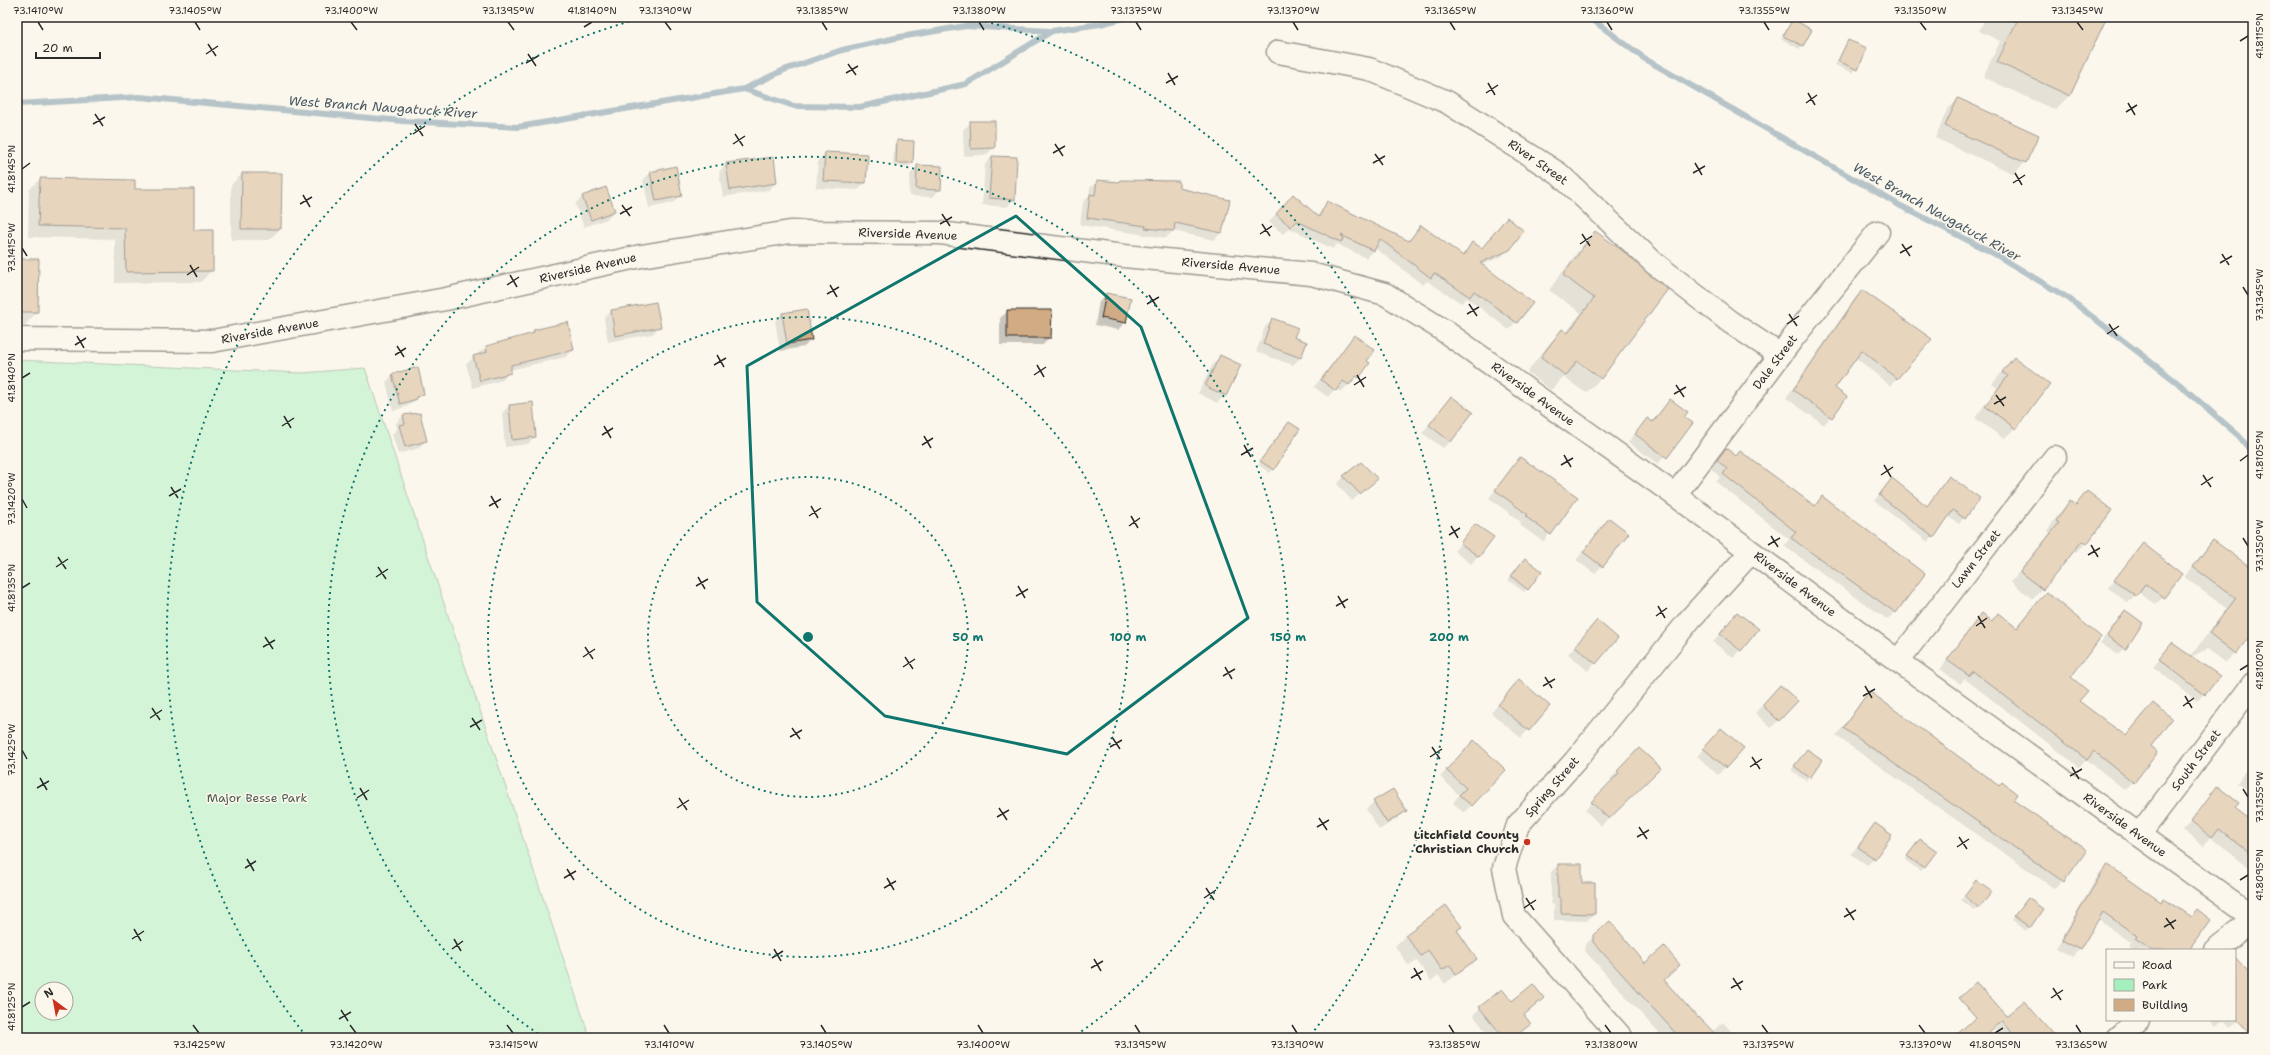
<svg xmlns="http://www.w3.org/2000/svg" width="2270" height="1055" font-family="'Shantell Sans',sans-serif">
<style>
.green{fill:#a5efbe;stroke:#688d74;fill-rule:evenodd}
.shadow{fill:#0003;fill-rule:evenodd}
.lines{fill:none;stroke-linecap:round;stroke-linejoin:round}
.stream{stroke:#62849b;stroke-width:6}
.building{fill:#d1ab83;stroke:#2b2b2b}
.street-casing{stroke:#2b2b2b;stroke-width:25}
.secondary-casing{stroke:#2b2b2b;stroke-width:25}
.street{stroke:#fbf7ec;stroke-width:22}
.secondary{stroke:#fbf7ec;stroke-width:22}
.marked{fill:none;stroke:#0f766e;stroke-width:3;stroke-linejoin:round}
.ticks{fill:none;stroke:#2b2b2b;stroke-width:1.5}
.ring{fill:none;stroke:#0f766e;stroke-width:2;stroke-dasharray:2 4}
.poi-dot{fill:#c8321e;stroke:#fbf7ec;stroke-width:1.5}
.labels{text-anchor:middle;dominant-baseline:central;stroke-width:3;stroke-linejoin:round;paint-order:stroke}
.street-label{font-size:12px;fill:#2b2b2b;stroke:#fbf7ec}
.park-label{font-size:12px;fill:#4a5c50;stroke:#fbf7ec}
.poi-label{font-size:12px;font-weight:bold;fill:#2b2b2b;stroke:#fbf7ec;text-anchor:end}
.water-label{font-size:13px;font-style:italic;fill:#475863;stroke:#fbf7ec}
.centre{fill:#0f766e;stroke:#fbf7ec;stroke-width:2}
.ring-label{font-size:12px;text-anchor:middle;font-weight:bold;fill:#0f766e;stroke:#fbf7ec;stroke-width:3;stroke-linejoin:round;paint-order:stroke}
.neatline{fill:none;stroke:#2b2b2b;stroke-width:1.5}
.ticks-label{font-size:10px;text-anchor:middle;fill:#2b2b2b}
</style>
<rect width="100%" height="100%" fill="#fbf7ec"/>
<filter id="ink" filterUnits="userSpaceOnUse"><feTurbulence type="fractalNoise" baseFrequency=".025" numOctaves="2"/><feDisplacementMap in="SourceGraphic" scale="8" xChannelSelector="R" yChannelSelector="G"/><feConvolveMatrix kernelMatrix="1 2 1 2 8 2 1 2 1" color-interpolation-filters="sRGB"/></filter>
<g filter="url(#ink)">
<path class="green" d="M17 360 302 373 365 368 590 1038H17ZM42 989H66V1013H42Z"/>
<g class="shadow">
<path d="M1773 17H1789L1783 22Z"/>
<path d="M1986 17H2106L2070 95 2055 110 1983 77 2000 41 1979 31Z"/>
<path d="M1793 21 1802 45 1799 49 1781 39Z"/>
<path d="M1848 41 1866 49 1853 73 1835 65Z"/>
<path d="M1958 99 2025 162 2014 174 1935 138 1947 110Z"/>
<path d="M971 122 994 148 986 155 964 156 963 130Z"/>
<path d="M897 141 912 163 909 166H893L894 145Z"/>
<path d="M825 153 867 155 865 183 858 190 816 188 818 160Z"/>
<path d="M992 157 1014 199 1007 207 982 205 985 164Z"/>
<path d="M726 164 776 183 769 190 723 197 719 172Z"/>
<path d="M918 166 940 189 933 197 909 196 910 174Z"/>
<path d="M651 172 681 195 673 203 649 208 643 180Z"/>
<path d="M242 174 280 229 269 240H231V185Z"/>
<path d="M40 179 134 190 193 231 212 270 201 282 115 283V239L28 237 29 190Z"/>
<path d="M1097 181 1178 189 1228 201 1221 233 1214 240 1173 231 1166 238 1080 225 1083 202 1089 196 1090 188Z"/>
<path d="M583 196 614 211 607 219 584 227 575 204Z"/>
<path d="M1286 202 1317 216 1327 203 1408 241 1421 227 1461 256 1473 243 1481 249 1507 218 1509 249 1501 257 1482 265 1531 303 1509 330 1467 298 1461 303 1427 281 1423 285 1375 248 1366 258 1337 244 1333 249 1289 228 1283 234 1269 222Z"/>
<path d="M1595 232 1666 289 1600 379 1586 393 1563 377 1551 390 1527 372 1548 345 1562 330 1566 333 1581 313 1549 290 1581 247ZM1573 357 1600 377V379L1572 359Z"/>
<path d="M17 260 37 312 23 327H17Z"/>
<path d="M1862 291 1930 339 1890 386 1855 357 1834 388 1846 397 1824 425 1786 398 1855 298Z"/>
<path d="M1107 294 1125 322 1118 330 1095 325 1099 301Z"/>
<path d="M611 311 660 327 652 334 608 342 604 318Z"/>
<path d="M1008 311 1050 337 1043 345H1000V318Z"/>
<path d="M782 314 811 340 804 347 780 351 775 321Z"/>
<path d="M1272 320 1293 337 1306 342 1300 358 1293 365 1256 352 1265 327Z"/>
<path d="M534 331 573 350 566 357 510 370 503 380 473 388 466 364 474 357 486 347 530 335Z"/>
<path d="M1354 336 1365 361 1368 363 1350 385 1349 384 1341 392 1336 388 1328 397 1314 387Z"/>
<path d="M1221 356 1225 395 1217 403 1198 393 1213 364Z"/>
<path d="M2014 358 2015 428 2004 439 1975 418 1997 388 1992 384Z"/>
<path d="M393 375 423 394 408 406 393 411 386 382Z"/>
<path d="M1451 397V441L1443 448 1422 433Z"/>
<path d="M1670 400 1683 417 1691 423 1658 464 1628 442 1647 419 1651 422Z"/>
<path d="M509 406 535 437 528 444 505 447 502 413Z"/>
<path d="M420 414 426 440 419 448 398 454 392 434 397 429 396 423 403 416Z"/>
<path d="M1286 427 1273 469 1270 473 1258 465Z"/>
<path d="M1726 449 1735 456 1740 452 1814 506 1822 498 1924 574 1888 620 1784 546 1789 539 1716 482 1720 477 1710 468Z"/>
<path d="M1520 458 1577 497 1543 542 1520 525 1521 522 1489 498Z"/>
<path d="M1344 477 1369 486 1352 501 1337 484Z"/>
<path d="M1950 477 1979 498 1959 524 1947 516 1928 542 1874 501 1892 480 1926 507Z"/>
<path d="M2087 492 2086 543 2076 553 2073 550 2033 599 2011 582 2050 533 2047 531 2061 511 2070 502 2075 505Z"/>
<path d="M1609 519 1627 533 1595 574 1576 560Z"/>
<path d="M1475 525 1478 556 1471 564 1454 551Z"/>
<path d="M2213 542 2253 570V627L2235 653 2225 663 2207 649 2191 657 2204 694 2197 701 2153 667 2172 644 2190 656 2227 609 2184 577Z"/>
<path d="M2143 545 2181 574 2156 605 2138 592 2128 603 2108 588Z"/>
<path d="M1522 562 1527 589 1524 592 1508 580Z"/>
<path d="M2046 593 2078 701 2125 737 2153 704 2149 747 2133 782 2125 790 2086 759 2079 767 1965 679 1960 684 1940 669 1982 614 1991 622 2016 628Z"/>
<path d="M2125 612V648L2118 655 2100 643Z"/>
<path d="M1738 613 1757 629 1733 658 1713 642Z"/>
<path d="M1590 629 1617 638 1588 671 1568 654Z"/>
<path d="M1512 688 1549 706 1521 738 1491 713Z"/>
<path d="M1869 692 2011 800 2085 851 2055 889 1836 736Z"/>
<path d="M1773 693 1779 720 1771 728 1755 713Z"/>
<path d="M2253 735V741L2250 739Z"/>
<path d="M1714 737 1725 767 1718 775 1697 756Z"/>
<path d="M1466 749 1504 770 1464 813 1453 803 1459 795 1440 777Z"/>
<path d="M1807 750 1809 777 1806 781 1791 770Z"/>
<path d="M1631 757 1659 768 1601 826 1585 810 1612 781 1610 779Z"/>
<path d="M2253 759V793L2237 783Z"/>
<path d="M2217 788 2234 808 2253 823V871L2211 838 2203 846 2183 830Z"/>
<path d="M1374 802 1405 811 1398 818 1379 830 1366 809Z"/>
<path d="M1875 824 1874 858 1867 865 1851 854Z"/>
<path d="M1917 843 1936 852 1920 871 1905 860Z"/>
<path d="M1558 865 1581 884 1594 913 1587 921 1554 920V905L1551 904V872Z"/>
<path d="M2107 865 2160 903 2190 918 2197 911 2187 950H2134L2129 946 2131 943 2097 919 2079 950 2072 957 2056 948 2100 872Z"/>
<path d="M1963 897 1978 908 1975 911 1961 900Z"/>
<path d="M2028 899 2029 927 2026 931 2012 920Z"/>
<path d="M1461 927 1456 931 1476 959 1445 984 1438 975 1431 981 1417 961 1409 966 1395 946 1406 935Z"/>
<path d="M1594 936 1645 964 1712 1032 1723 1022 1737 1038H1663L1585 951V945Z"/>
<path d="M2235 974 2253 978V1010L2230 1027 2224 1020 2216 1027 2210 1020H2235Z"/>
<path d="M1543 998 1523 1016 1522 1031 1513 1038H1491L1473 1015 1480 1008Z"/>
<path d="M2024 1002 2056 1038H2003L1995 1029Z"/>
<path d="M2188 1032 2193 1038H2180Z"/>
</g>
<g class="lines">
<g class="stream">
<path d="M1589 17 1645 59 1899 205 1993 253 2068 298 2178 383 2239 436 2253 454"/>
<path d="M744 89 784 70 842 50 900 37 966 26 1050 31"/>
<path d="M17 104 140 97 403 121 518 127 744 89 794 106 860 107 966 84 1052 31 1100 24 1128 17"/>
</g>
</g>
<g class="building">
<path d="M2019 17H2107L2070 96 1997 62Z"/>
<path d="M1793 19 1812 30 1803 46 1783 36Z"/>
<path d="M1848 40 1867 48 1858 70 1838 61Z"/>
<path d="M1958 98 2039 135 2026 163 1945 126Z"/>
<path d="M970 121H995V148L971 149Z"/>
<path d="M897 140 914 141 913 163H896Z"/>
<path d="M825 152 868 154 866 183 823 181Z"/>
<path d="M992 156 1017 157 1015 200 989 198Z"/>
<path d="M774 157 777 183 730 190 726 163Z"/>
<path d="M917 165 942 166 941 190 916 189Z"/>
<path d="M676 166 682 196 656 201 650 172Z"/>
<path d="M242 173H282L281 229H241Z"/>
<path d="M40 178 135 180V189H194V230H213V271L126 272 125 228 38 226Z"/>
<path d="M1097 180 1119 182 1120 180 1179 181V188L1230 200 1222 233 1175 223 1174 231 1145 228 1146 226 1087 218 1090 194 1095 195Z"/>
<path d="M606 187 615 211 591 220 582 196Z"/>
<path d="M1293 194 1319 217 1327 201 1409 241 1421 225 1463 256 1472 242 1482 248 1507 217 1524 231 1510 250 1480 263 1533 303 1517 323 1474 291 1470 297 1434 273 1431 278 1380 239 1374 251 1341 235 1344 238 1341 242 1297 221 1291 227 1276 214Z"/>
<path d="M1595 231 1623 251 1668 289 1601 379 1577 361 1566 376 1541 357 1562 329 1568 333 1594 298 1563 275Z"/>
<path d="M17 259H39L38 312H17Z"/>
<path d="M1862 290 1932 339 1897 379 1862 350 1835 388 1847 397 1832 418 1793 390Z"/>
<path d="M1106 293 1131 298 1126 323 1101 318Z"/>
<path d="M656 302 661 327 615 336 611 310Z"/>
<path d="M807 309 812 340 787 344 782 313Z"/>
<path d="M1007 310H1052L1051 338H1007Z"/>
<path d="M1272 318 1298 328 1294 337 1307 342 1301 358 1263 344Z"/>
<path d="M568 322 574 350 511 365V373L480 381 473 356 487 352 486 346 534 333 533 330Z"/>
<path d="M1354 335 1375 350 1367 361 1370 363 1359 378 1356 376 1349 385 1343 381 1336 391 1321 380Z"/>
<path d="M1220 355 1241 365 1226 396 1205 386Z"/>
<path d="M2014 357 2050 384 2016 429 1985 406 2008 376 2002 372Z"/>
<path d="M418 367 424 394 416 397 417 399 400 404 392 374Z"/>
<path d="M1451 396 1473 412 1451 442 1429 425Z"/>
<path d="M1670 399 1688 412 1684 417 1693 423 1667 458 1635 434 1647 418 1653 422Z"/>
<path d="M533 402 536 437 512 440 509 405Z"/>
<path d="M420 413 427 441 405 447 399 425 405 424 403 415Z"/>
<path d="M1289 422 1300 429 1274 470 1260 461Z"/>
<path d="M1726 448 1736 456 1740 451 1815 506 1822 496 1925 574 1896 613 1791 538 1796 532 1723 474 1727 469 1717 460Z"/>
<path d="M1520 457 1578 497 1551 535 1526 517 1528 515 1495 490Z"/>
<path d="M1361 462 1378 479 1360 494 1343 476Z"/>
<path d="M1949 476 1980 498 1965 519 1953 510 1934 538 1879 495 1892 478 1927 506Z"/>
<path d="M2087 491 2112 510 2087 544 2082 541 2043 590 2020 572 2059 523 2056 521 2070 500 2076 505Z"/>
<path d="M1609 518 1629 533 1603 567 1583 552Z"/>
<path d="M1475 524 1494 537 1479 557 1460 543Z"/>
<path d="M2213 540 2253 569V632L2236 654 2209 633 2236 598 2193 567Z"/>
<path d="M2143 543 2182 574 2164 598 2145 584 2136 596 2114 580Z"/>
<path d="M1525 558 1542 571 1528 590 1511 576Z"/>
<path d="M2046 592 2101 637 2071 677 2088 691 2079 701 2126 736 2153 703 2172 718 2151 746 2158 752 2134 783 2094 751 2087 760 1973 671 1969 676 1947 660 1982 613 1992 621 1998 613 2017 628Z"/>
<path d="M2125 610 2143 623 2126 649 2107 636Z"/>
<path d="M1737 612 1759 629 1741 651 1720 634Z"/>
<path d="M1597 620 1618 638 1596 664 1575 646Z"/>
<path d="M2172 643 2220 676 2205 695 2159 659Z"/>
<path d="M1519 679 1550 706 1529 731 1498 705Z"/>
<path d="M1780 685 1798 701 1779 721 1762 705Z"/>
<path d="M1869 691 1999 786 2002 782 2017 794 2013 800 2087 850 2064 882 1843 728Z"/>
<path d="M1721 728 1744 748 1726 768 1703 748Z"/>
<path d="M1474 740 1506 770 1472 806 1459 795 1466 788 1446 770Z"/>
<path d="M1639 748 1661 768 1609 819 1591 802 1619 773 1617 771Z"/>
<path d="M1807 749 1823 760 1810 778 1794 766Z"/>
<path d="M2217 786 2239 803 2235 808 2253 822V855L2219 829 2212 838 2191 821Z"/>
<path d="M1393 789 1407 811 1387 823 1373 801Z"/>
<path d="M1875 823 1892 835 1875 859 1858 847Z"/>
<path d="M1920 839 1937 851 1924 868 1907 856Z"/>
<path d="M1558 864H1582V883H1595V914L1561 913V898L1558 897Z"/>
<path d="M2107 864 2161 902 2163 898 2191 917 2197 909 2211 920 2189 950H2151L2135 939 2137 936 2103 912 2080 950 2062 940Z"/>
<path d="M1976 880 1992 892 1979 908 1964 896Z"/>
<path d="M2028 898 2043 909 2030 928 2014 916Z"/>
<path d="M1446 905 1462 927 1457 930 1477 959 1456 974 1450 965 1442 970 1428 950 1421 956 1405 935Z"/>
<path d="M1610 921 1645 963 1664 946 1680 965 1664 980 1698 1018 1699 1017 1719 1038H1680L1593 942V935Z"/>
<path d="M2235 957 2253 977V1037L2235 1017Z"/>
<path d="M1976 982 2006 1016 2024 1001 2057 1038H2017L2002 1021 1984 1038H1953L1976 1017 1959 998Z"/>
<path d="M1533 984 1544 998 1524 1015 1531 1024 1513 1038H1504L1479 1007 1502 989 1512 1001Z"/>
</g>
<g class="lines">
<defs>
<g id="street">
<path d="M1278 52 1369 69 1447 102 1559 174 1654 263 1730 322 1780 355"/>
<path d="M1675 495 1793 338 1878 232"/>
<path d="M1898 661 2055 457"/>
<path d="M2139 835 2253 684"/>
<path d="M2215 950 2253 920"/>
<path d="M1622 1038 1514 916 1504 868 1518 825 1575 761 1691 618 1751 552"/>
<path d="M2117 1038 2138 1020"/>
</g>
<path id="secondary" d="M17 339 212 341 446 299 641 256 790 232 940 233 1124 256 1311 274 1385 294 1443 330 1675 495 1898 661 2253 917"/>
</defs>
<use href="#street" class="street-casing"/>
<use href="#secondary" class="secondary-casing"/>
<use href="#street" class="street"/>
<use href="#secondary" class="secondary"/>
</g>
</g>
<path d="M0 0H2270V1055H0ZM1016 216 1141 327 1248 618 1067 754 885 716 757 602 747 366Z" fill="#fbf7ec" fill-opacity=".55" fill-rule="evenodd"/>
<path class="marked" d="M1016 216 1141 327 1248 618 1067 754 885 716 757 602 747 366Z"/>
<path class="ticks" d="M38 22 43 30M195 22 200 30M351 22 357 30M508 22 514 30M665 22 671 30M822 22 827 30M979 22 984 30M1136 22 1141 30M1293 22 1298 30M1450 22 1455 30M1607 22 1612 30M1764 22 1769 30M1920 22 1926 30M2077 22 2083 30M584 27 592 22M2240 41 2248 36M208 44 216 56M206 54 218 46M528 54 536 66M526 63 538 56M848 64 856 75M846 73 858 66M1168 73 1175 85M1166 83 1178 76M1488 83 1495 95M1486 93 1498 85M1808 93 1815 105M1806 103 1817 95M2128 103 2135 115M2126 112 2137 105M95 114 103 126M93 124 105 117M415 124 423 136M413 134 425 126M735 134 743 146M733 144 745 136M1055 144 1063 156M1053 153 1065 146M1375 154 1383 165M1373 163 1385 156M1695 163 1702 175M22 169 30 163M1693 173 1705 166M2015 173 2022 185M2013 183 2025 175M303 195 310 207M300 204 312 197M622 205 630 216M620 214 632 207M942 214 950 226M940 224 952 217M1262 224 1270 236M1260 234 1272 226M1582 234 1590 246M1580 244 1592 236M1902 244 1910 256M22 248 27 256M1900 253 1912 246M2222 254 2229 265M2220 263 2232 256M190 265 197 277M187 275 199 267M510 275 517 287M507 285 519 277M830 285 837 297M2243 287 2248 295M827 294 839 287M1149 295 1157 307M1147 304 1159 297M1469 304 1477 316M1467 314 1479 307M1789 314 1797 326M1787 324 1799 316M2109 324 2117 336M2107 334 2119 326M77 336 84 348M75 345 86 338M397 346 404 357M395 355 406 348M717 355 724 367M714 365 726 358M1037 365 1044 377M1034 375 1046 367M1357 375 1364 387M22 378 30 373M1354 385 1366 377M1676 385 1684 397M1674 394 1686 387M1996 395 2004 406M1994 404 2006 397M284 416 291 428M282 426 294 418M604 426 611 438M602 435 613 428M924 436 931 448M922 445 933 438M1244 445 1251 457M1241 455 1253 448M1564 455 1571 467M2240 461 2248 455M1561 465 1573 458M1884 465 1891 477M1881 475 1893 467M2203 475 2211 487M2201 485 2213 477M171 487 178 498M169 496 181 489M491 496 498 508M22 499 27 508M489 506 501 499M811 506 818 518M809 516 821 508M1131 516 1138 528M1129 526 1140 518M1451 526 1458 538M1449 535 1460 528M1771 536 1778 547M2243 538 2248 546M1768 545 1780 538M2091 545 2098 557M2088 555 2100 548M58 557 66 569M56 567 68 559M378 567 386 579M376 577 388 569M698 577 705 589M696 586 708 579M1018 586 1025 598M22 588 30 583M1016 596 1028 589M1338 596 1345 608M1336 606 1348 599M1658 606 1665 618M1656 616 1667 608M1978 616 1985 628M1976 626 1987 618M265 637 273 649M263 647 275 640M585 647 593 659M583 657 595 649M905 657 913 669M903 667 915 659M1225 667 1232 679M2240 670 2248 665M1223 676 1235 669M1545 677 1552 688M1543 686 1555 679M1865 686 1872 698M1863 696 1875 689M2185 696 2192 708M2183 706 2194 698M152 708 160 720M150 718 162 710M472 718 480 730M470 727 482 720M792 728 800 739M790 737 802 730M1112 737 1120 749M1110 747 1122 740M1432 747 1440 759M22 750 27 759M1430 757 1442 749M1752 757 1760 769M1750 767 1762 759M2072 767 2079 779M2070 776 2082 769M40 778 47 790M37 788 49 781M360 788 367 800M2243 789 2248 797M357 798 369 790M679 798 687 810M677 808 689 800M999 808 1007 820M997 817 1009 810M1319 818 1327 830M1317 827 1329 820M1639 827 1647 839M1637 837 1649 830M1959 837 1967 849M1957 847 1969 839M247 859 254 871M245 868 256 861M567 869 574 880M564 878 576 871M887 878 894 890M2240 880 2248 875M884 888 896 881M1206 888 1214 900M1204 898 1216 890M1526 898 1534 910M1524 908 1536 900M1846 908 1854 920M1844 917 1856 910M2166 918 2174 929M2164 927 2176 920M134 929 141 941M132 939 144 931M454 939 461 951M452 949 463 941M774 949 781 961M772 958 783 951M1094 959 1101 971M1091 968 1103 961M1414 968 1421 980M1411 978 1423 971M1733 978 1741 990M1731 988 1743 981M2053 988 2061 1000M2051 998 2063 990M22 1007 30 1002M341 1010 348 1021M339 1019 351 1012M193 1025 199 1033M350 1025 356 1033M507 1025 513 1033M664 1025 669 1033M821 1025 826 1033M978 1025 983 1033M1135 1025 1140 1033M1292 1025 1297 1033M1449 1025 1454 1033M1605 1025 1611 1033M1762 1025 1768 1033M1919 1025 1925 1033M2076 1025 2081 1033M1995 1033 2003 1028"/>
<g class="ring">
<circle cx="808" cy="637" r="160"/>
<circle cx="808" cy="637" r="320"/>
<path d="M543 1037A480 480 0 1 1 1073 1037"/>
<path d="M306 1036A641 641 0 0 1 642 18M974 18A641 641 0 0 1 1310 1036"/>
</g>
<circle class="poi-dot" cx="1527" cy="842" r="4"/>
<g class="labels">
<g class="street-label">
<text transform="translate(1538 162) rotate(35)">River Street</text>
<text transform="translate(908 234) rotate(2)">Riverside Avenue</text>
<text transform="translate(1231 266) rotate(5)">Riverside Avenue</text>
<text transform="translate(588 268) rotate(-13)">Riverside Avenue</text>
<text transform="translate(270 331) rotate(-10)">Riverside Avenue</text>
<text transform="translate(1775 362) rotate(-53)">Dale Street</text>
<text transform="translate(1533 394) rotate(36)">Riverside Avenue</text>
<text transform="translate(1976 559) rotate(-52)">Lawn Street</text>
<text transform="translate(1795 584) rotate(37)">Riverside Avenue</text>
<text transform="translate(2196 760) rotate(-53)">South Street</text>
<text transform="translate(1552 787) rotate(-49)">Spring Street</text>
<text transform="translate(2125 825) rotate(36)">Riverside Avenue</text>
</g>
<g class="park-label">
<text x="257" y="798">Major Besse Park</text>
</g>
<g class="poi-label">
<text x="1519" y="835">Litchfield County<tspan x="1519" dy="14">Christian Church</tspan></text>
</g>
<g class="water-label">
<text transform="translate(383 107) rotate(4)">West Branch Naugatuck River</text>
<text transform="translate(1937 212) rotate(29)">West Branch Naugatuck River</text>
</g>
</g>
<circle cx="808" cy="637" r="6" class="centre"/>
<g class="ring-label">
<text x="968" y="641">50 m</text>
<text x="1128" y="641">100 m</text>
<text x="1288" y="641">150 m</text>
<text x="1449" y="641">200 m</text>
</g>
<rect width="2270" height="1055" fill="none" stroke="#fbf7ec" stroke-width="44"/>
<rect x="2106" y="949" width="130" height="72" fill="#fbf7ec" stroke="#a8a59f"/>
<rect x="2114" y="962" width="20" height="6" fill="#fbf7ec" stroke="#a8a59f"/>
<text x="2142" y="969" font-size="12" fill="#2b2b2b">Road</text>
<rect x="2114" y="979" width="20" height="12" fill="#a5efbe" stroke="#a8a59f"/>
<text x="2142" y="989" font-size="12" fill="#2b2b2b">Park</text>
<rect x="2114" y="999" width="20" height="12" fill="#d1ab83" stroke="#a8a59f"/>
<text x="2142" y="1009" font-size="12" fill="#2b2b2b">Building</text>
<g transform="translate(54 1001) rotate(328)"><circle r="19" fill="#fbf7ec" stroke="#a8a59f"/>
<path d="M0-3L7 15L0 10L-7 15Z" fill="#c8321e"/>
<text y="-6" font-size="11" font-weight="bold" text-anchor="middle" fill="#2b2b2b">N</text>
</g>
<path d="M36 52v6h64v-6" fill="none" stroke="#2b2b2b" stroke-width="2"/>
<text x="42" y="52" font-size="12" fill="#2b2b2b" stroke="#fbf7ec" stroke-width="3" paint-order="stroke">20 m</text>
<rect x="22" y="22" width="2226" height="1011" class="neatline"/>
<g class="ticks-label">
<text x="38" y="14">73.1410°W</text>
<text x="195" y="14">73.1405°W</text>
<text x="351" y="14">73.1400°W</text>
<text x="508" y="14">73.1395°W</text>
<text x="592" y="14">41.8140°N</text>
<text x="665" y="14">73.1390°W</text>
<text x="822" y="14">73.1385°W</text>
<text x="979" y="14">73.1380°W</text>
<text x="1136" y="14">73.1375°W</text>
<text x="1293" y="14">73.1370°W</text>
<text x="1450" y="14">73.1365°W</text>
<text x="1607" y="14">73.1360°W</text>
<text x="1764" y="14">73.1355°W</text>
<text x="1920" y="14">73.1350°W</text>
<text x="2077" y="14">73.1345°W</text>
<text transform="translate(2259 36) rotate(-90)" y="4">41.8115°N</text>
<text transform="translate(11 169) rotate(-90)" y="4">41.8145°N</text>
<text transform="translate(11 248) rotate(-90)" y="4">73.1415°W</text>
<text transform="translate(2259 295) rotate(-90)" y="4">73.1345°W</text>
<text transform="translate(11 378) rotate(-90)" y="4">41.8140°N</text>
<text transform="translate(2259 455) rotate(-90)" y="4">41.8105°N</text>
<text transform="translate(11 499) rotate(-90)" y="4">73.1420°W</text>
<text transform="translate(2259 546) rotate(-90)" y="4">73.1350°W</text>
<text transform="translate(11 588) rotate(-90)" y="4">41.8135°N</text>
<text transform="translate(2259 665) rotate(-90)" y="4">41.8100°N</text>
<text transform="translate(11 750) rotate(-90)" y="4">73.1425°W</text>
<text transform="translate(2259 797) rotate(-90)" y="4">73.1355°W</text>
<text transform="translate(2259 875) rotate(-90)" y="4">41.8095°N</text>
<text transform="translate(11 1007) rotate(-90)" y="4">41.8125°N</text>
<text x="199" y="1048">73.1425°W</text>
<text x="356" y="1048">73.1420°W</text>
<text x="513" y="1048">73.1415°W</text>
<text x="669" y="1048">73.1410°W</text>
<text x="826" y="1048">73.1405°W</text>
<text x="983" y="1048">73.1400°W</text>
<text x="1140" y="1048">73.1395°W</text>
<text x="1297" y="1048">73.1390°W</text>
<text x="1454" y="1048">73.1385°W</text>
<text x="1611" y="1048">73.1380°W</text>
<text x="1768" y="1048">73.1375°W</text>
<text x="1925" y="1048">73.1370°W</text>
<text x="1995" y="1048">41.8095°N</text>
<text x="2081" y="1048">73.1365°W</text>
</g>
</svg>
